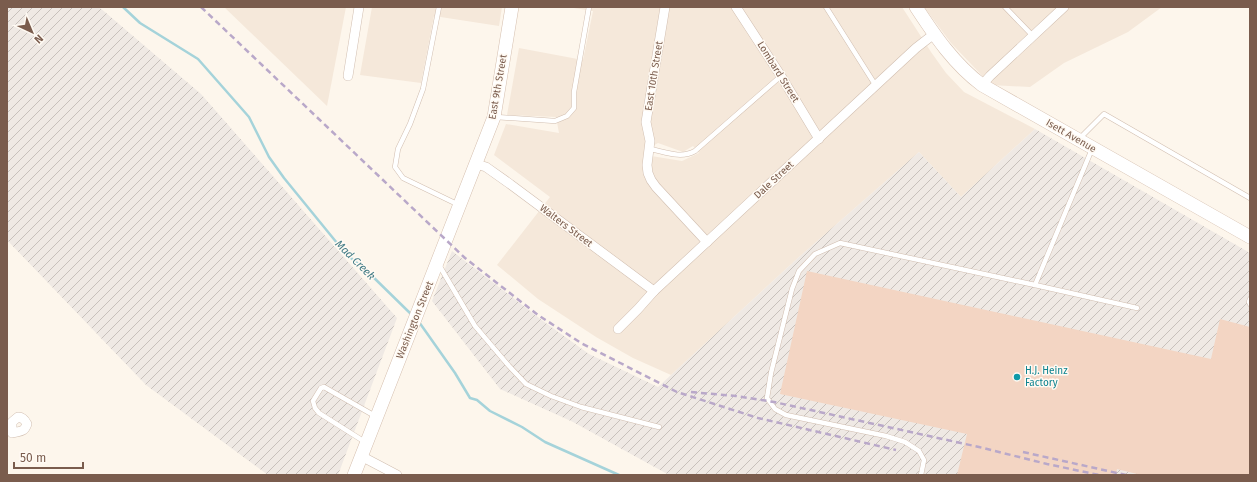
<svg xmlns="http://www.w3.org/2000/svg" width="1257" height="482" font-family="'Fira Sans',sans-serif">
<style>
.residential{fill:#f5e8da;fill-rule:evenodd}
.industrial{fill:url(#industrial-furrows)}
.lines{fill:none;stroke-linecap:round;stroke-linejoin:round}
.stream{stroke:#a5d3da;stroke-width:2.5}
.building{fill:#f3d5c3}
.lane-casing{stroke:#d1beb0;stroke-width:5.5}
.street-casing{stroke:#d1beb0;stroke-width:10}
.secondary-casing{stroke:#d6c0b0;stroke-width:14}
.lane{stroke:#fff;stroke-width:4.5}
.street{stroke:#fff;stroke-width:9}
.secondary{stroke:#fff;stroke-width:13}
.rail{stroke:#b9a8c9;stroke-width:2.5;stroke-dasharray:6 4;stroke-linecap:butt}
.culture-dot{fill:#0f9aa8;stroke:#fffaf3;stroke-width:1.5}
.labels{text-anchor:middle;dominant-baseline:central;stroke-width:3;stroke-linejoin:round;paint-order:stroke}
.street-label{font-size:10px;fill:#7a5c4d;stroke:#fffaf3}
.culture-label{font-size:10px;fill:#0d838f;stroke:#fffaf3;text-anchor:start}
.water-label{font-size:11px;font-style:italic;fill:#437c86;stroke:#fffaf3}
</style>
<defs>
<pattern id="industrial-furrows" width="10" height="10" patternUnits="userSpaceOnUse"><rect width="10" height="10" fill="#efe9e4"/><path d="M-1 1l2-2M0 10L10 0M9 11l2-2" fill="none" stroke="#c7c0bb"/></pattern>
</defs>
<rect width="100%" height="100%" fill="#fdf6ec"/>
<g class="residential">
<path d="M224 7H346L327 106Z"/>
<path d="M372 7H502L499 26 434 16 421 83 360 75Z"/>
<path d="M567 7H902L931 52 946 73 964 92 1035 129 961 197 919 152 799 257 671 375 633 358 596 337 538 299 497 265 550 197 494 155 506 124 559 133 556 117 507 115 519 48 583 60 593 11ZM658 143 683 152 693 146 699 153 682 161 645 155 647 149Z"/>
<path d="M924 7H1162L1128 32 1064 63 1030 87 991 85 951 43Z"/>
</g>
<g class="industrial">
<path d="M7 7H99L201 94 397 318 338 475H268L146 385 7 240Z"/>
<path d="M1035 129 1250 253V475H669L573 422 500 389 432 301 452 251 543 321 589 354 658 387 799 257 919 152 961 197Z"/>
</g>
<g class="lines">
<g class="stream">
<path d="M123 7 140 23 198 59 249 117 269 157 284 178 346 254 367 271 413 316"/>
<path d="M419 322 455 373 470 398 477 400 490 411 522 427 545 442 619 475"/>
</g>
</g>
<path class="building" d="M807 271 1211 359 1220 319 1250 327V475H1141L1117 469 1116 475H957L967 434 780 394Z"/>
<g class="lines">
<defs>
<g id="lane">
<path d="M439 7 423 89 410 124 398 149 395 167 403 178 459 205"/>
<path d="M826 7 876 86"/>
<path d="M1005 7 1033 36"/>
<path d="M496 117 555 121 567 116 574 108V92L589 7"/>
<path d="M1080 138 1104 114 1250 198"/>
<path d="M650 149C665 152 681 159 695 151L781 76"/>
<path d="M439 265 475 326 509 366 526 384 551 396 581 407 659 427"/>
<path d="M1035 285 1092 149"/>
<path d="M1250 299 1249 302 1250 304"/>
<path d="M365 442 319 413 315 408 313 401 321 388 324 387 375 416"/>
<path d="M921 475 924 460 919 451 905 442 886 436 786 415 775 409 767 398 771 373 792 289 799 271 815 254 840 243 1035 285 1137 308"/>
</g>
<g id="street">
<path d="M665 7 646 122 650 141 647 165 648 173 651 180 656 187 707 242"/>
<path d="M736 7 781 76 819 139"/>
<path d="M348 76 359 7"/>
<path d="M982 85 990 76 1064 7"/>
<path d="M476 164 486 167 510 184 654 291"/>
<path d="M618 329 638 309 654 291 916 48 934 34"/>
<path d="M18 417C22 417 25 420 27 424 24 433 19 431 12 433V422Z"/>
<path d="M361 456 397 475"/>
</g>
<g id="secondary">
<path d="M916 7C935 36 954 64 982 85L1250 237"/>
<path d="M354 475 494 117 512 7"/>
</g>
</defs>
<use href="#lane" class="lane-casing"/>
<use href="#street" class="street-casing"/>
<use href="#secondary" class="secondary-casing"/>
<use href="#lane" class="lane"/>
<use href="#street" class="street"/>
<use href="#secondary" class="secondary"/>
<g class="rail">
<path d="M201 7 465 258 538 315 581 343 677 392 758 418 896 450"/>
<path d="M691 392 736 396 774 402 979 447 1047 464 1099 475"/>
<path d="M1023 452 1126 475"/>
</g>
</g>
<circle class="culture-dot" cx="1017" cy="377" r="4"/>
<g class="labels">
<g class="street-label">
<text transform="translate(778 72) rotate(58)">Lombard Street</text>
<text transform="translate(654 76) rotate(-81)">East 10th Street</text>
<text transform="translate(498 87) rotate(-80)">East 9th Street</text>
<text transform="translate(1071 136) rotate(30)">Isett Avenue</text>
<text transform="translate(774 180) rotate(-43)">Dale Street</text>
<text transform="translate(566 226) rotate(37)">Walters Street</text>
<text transform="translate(415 320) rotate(-68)">Washington Street</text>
</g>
<g class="culture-label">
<text x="1025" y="371">H.J. Heinz<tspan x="1025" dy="12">Factory</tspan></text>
</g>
<g class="water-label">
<text transform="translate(355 260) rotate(45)">Mad Creek</text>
</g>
</g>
<rect width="1257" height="482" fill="none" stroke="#7a5c4d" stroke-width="16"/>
<g transform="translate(32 32) rotate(136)" stroke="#fffaf3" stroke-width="3" paint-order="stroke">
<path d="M0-3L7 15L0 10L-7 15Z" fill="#7a5c4d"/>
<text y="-6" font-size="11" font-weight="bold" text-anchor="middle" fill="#7a5c4d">N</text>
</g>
<path d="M14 462v6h69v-6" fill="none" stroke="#7a5c4d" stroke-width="2"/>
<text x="20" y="462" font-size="12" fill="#7a5c4d" stroke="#fffaf3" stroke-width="3" paint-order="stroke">50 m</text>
</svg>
